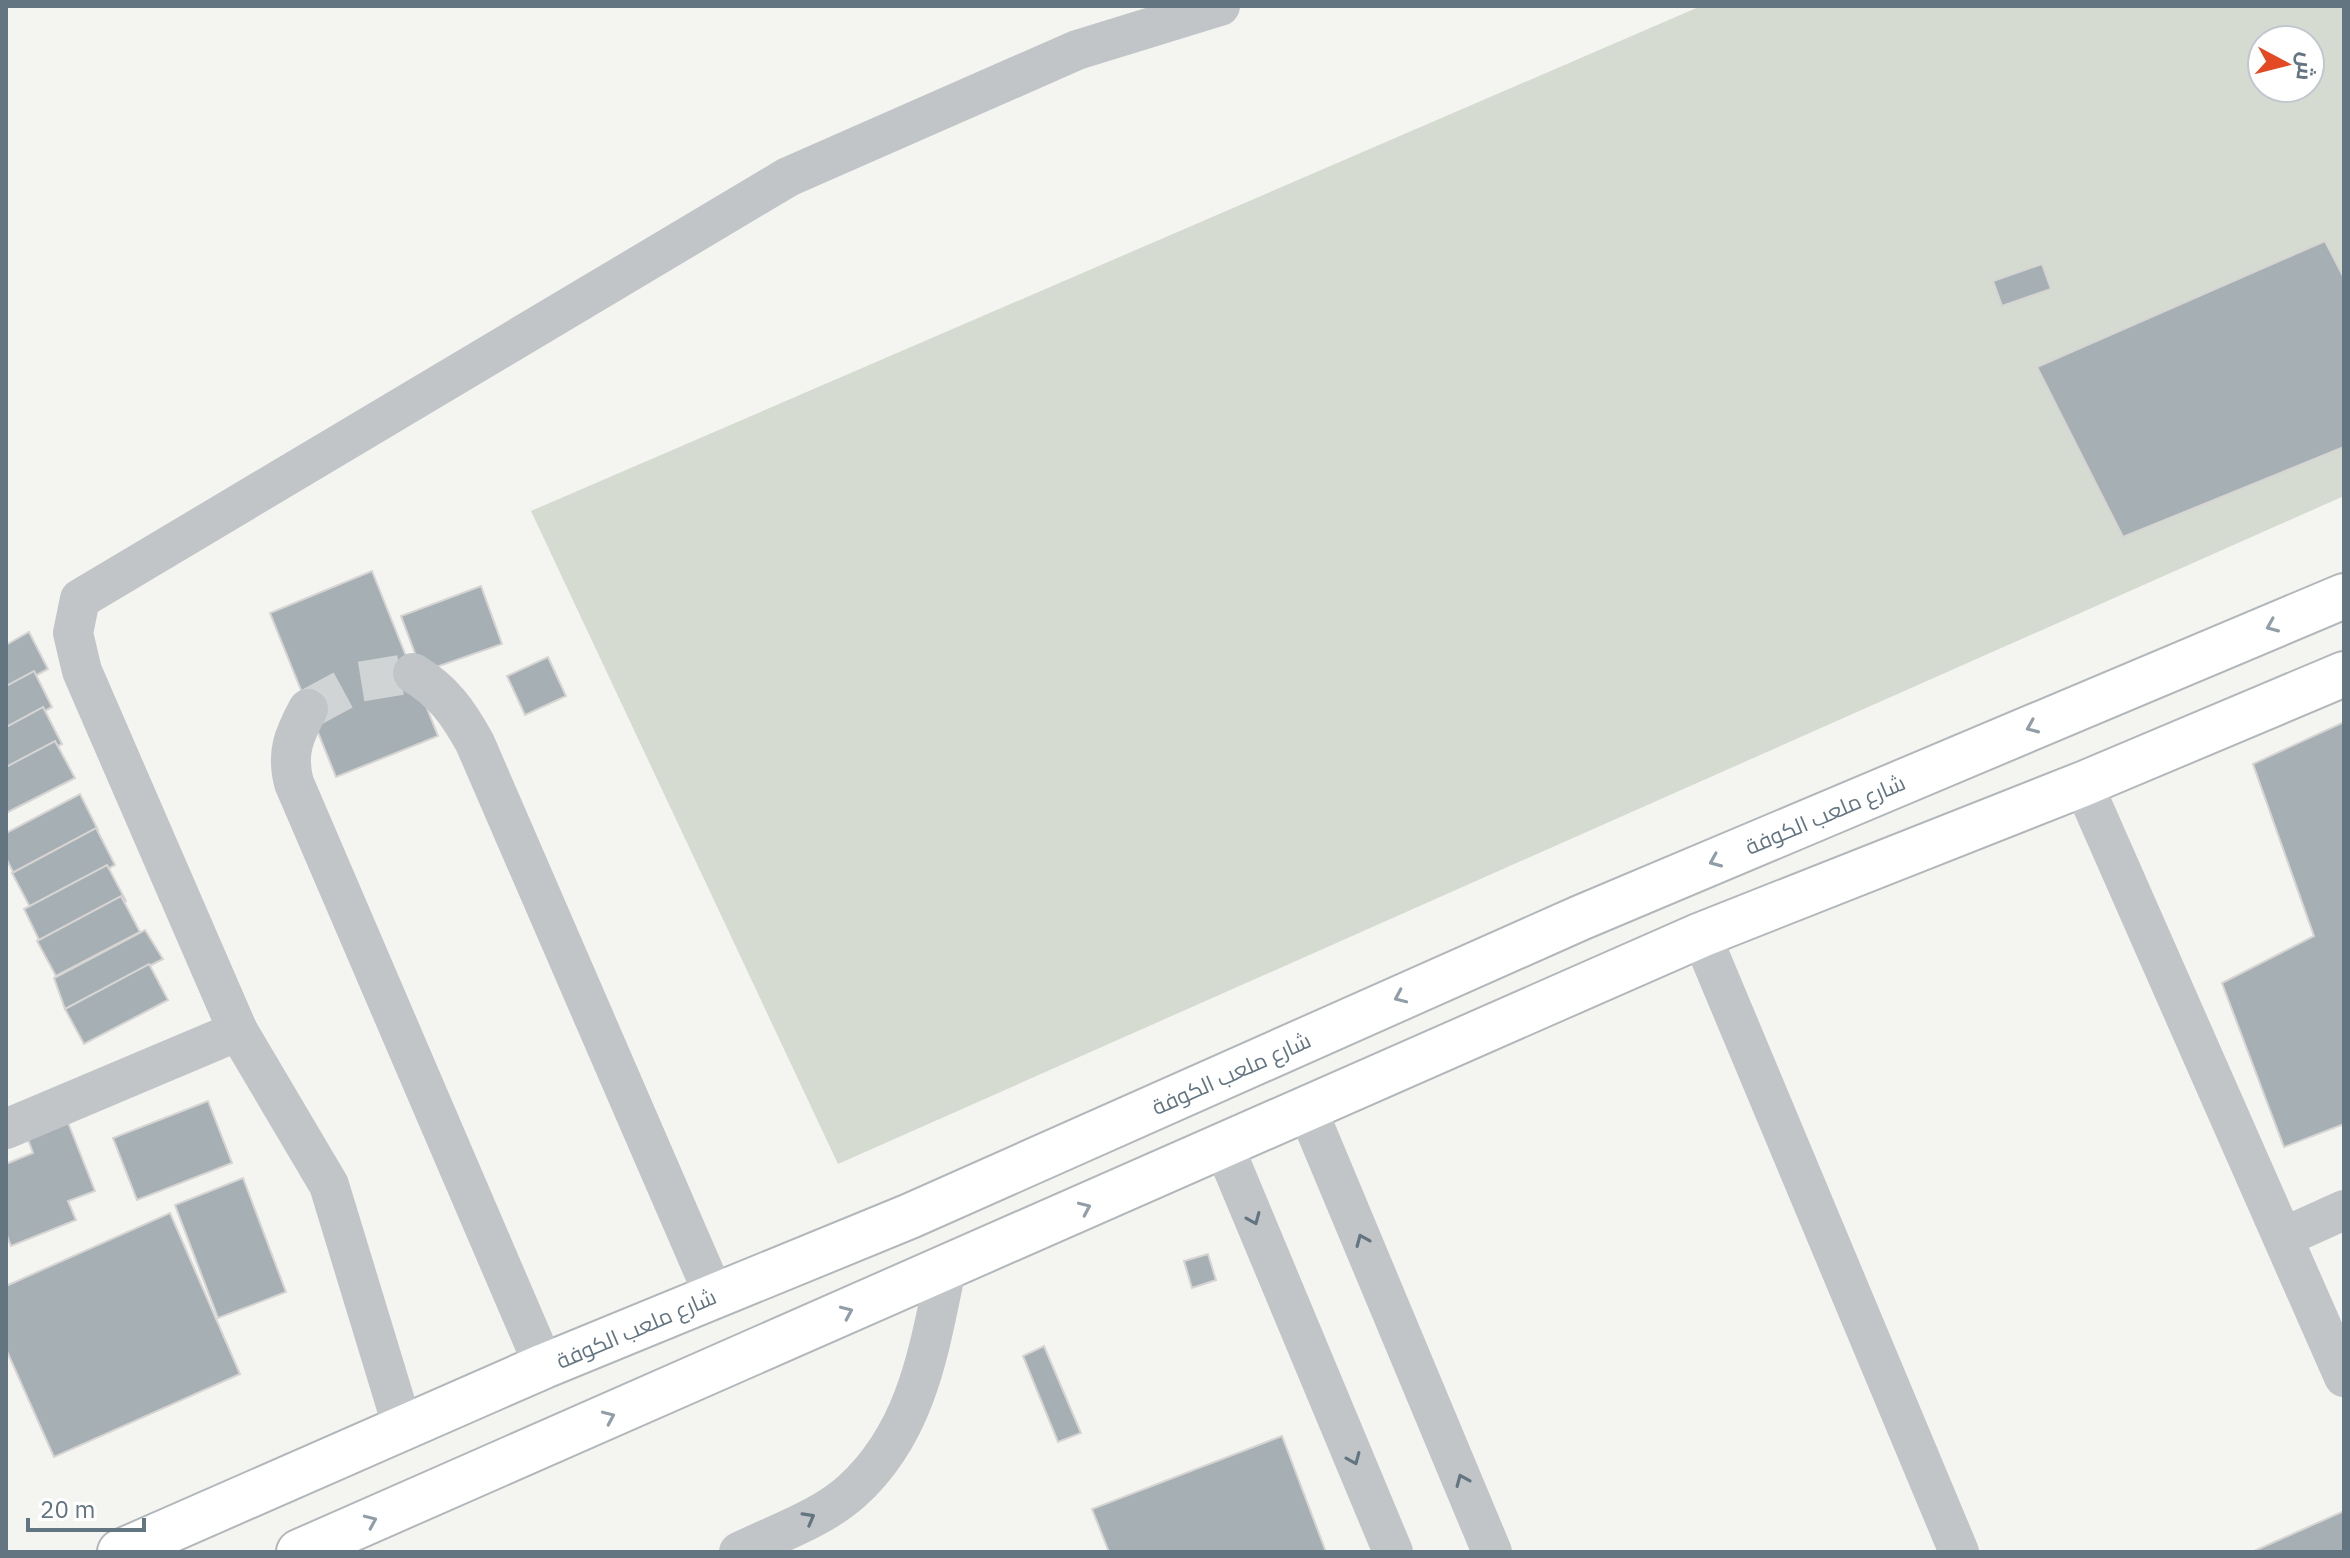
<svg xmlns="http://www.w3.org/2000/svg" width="2350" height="1558" font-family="'IBM Plex Sans',Cairo,sans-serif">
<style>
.green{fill:#d5dbd1;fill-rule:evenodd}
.building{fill:#a6afb3;stroke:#d6d5d3;stroke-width:2}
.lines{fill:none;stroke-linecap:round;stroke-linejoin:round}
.minor-tunnel{stroke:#d0d4d4;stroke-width:40;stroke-dasharray:40 20;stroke-linecap:butt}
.major-casing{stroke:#b2b7ba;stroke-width:48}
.minor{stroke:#c1c5c8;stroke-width:40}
.major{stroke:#fff;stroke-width:44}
.oneway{stroke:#929ea7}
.oneway2{stroke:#637581}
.labels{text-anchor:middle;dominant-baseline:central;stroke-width:8;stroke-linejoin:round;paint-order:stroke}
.street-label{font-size:22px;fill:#637581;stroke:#fff}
</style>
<rect width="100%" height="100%" fill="#f4f4f0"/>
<path class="green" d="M1701 6H2344V496L838 1164 531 511ZM2262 40H2310V88H2262Z"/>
<g class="building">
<path d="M2325 241 2344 278V447L2123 537 2037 367Z"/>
<path d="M2042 264 2051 289 2002 306 1993 281Z"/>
<path d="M372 571 438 736 336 777 270 613Z"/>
<path d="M481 586 502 644 422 672 401 616Z"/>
<path d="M29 632 48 669 6 691V645Z"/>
<path d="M548 657 566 696 525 715 507 676Z"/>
<path d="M34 671 52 707 6 732V686Z"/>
<path d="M43 707 62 744 6 773V727Z"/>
<path d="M2344 722V1124L2284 1147 2222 983 2314 936 2253 764Z"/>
<path d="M55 741 75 778 6 813V767Z"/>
<path d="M80 794 98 830 14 874 6 858V833Z"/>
<path d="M96 828 115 865 31 909 12 873Z"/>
<path d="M107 865 126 901 42 946 24 909Z"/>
<path d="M121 896 140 932 56 976 37 941Z"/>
<path d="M145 930 163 959 65 1009 54 978Z"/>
<path d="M149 964 168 1000 84 1044 65 1009Z"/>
<path d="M208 1101 232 1163 137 1200 113 1138Z"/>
<path d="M63 1110 95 1191 68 1201 76 1220 11 1246 6 1233V1164L33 1153 23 1126Z"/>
<path d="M243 1178 286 1292 218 1318 175 1205Z"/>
<path d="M170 1213 240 1374 54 1457 6 1349V1286Z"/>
<path d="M1208 1254 1216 1280 1192 1288 1184 1261Z"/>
<path d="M1044 1346 1081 1433 1058 1442 1023 1356Z"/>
<path d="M1282 1436 1326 1552H1109L1092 1509Z"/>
<path d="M2344 1511V1552H2252Z"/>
</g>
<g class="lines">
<path class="minor-tunnel" d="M308 709 358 682 413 673"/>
<defs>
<g id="major">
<path d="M120 1552 544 1366 910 1216 1580 918 2344 596"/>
<path d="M299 1552 1701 935 2083 784 2344 674"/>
</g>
</defs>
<use href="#major" class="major-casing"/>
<g class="minor">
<path d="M413 673C443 691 458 712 475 743L714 1295"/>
<path d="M308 709C294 735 286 753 294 783L544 1366"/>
<path d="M2083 784 2344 1377"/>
<path d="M1701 935 1959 1552"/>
<path d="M1307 1109 1492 1552"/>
<path d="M6 1129 238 1031"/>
<path d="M1224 1147 1393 1552"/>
<path d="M2284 1237 2344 1210"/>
<path d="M403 1428 329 1185 238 1031 82 671 73 633 80 599 788 177 1077 50 1220 6"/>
<path d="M739 1552C776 1534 821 1519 852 1491 917 1432 929 1350 946 1269"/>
</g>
<use href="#major" class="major"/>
</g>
<defs><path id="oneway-chevron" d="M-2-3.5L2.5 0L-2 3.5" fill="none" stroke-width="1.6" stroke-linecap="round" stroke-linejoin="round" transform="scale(2)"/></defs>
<g class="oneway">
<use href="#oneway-chevron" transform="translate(2272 626) rotate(157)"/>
<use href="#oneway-chevron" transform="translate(2032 727) rotate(157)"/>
<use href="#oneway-chevron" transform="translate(1715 861) rotate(157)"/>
<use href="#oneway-chevron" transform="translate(1400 997) rotate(156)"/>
<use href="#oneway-chevron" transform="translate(1085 1208) rotate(-24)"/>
<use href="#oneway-chevron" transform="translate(847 1312) rotate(-24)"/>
<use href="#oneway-chevron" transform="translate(609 1417) rotate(-24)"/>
<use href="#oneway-chevron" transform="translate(371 1521) rotate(-24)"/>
</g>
<g class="oneway2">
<use href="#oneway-chevron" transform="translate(1254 1219) rotate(67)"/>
<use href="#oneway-chevron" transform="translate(1362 1240) rotate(-113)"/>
<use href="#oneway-chevron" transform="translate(1354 1459) rotate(67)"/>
<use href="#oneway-chevron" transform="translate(1462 1480) rotate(-113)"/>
<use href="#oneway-chevron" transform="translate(809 1518) rotate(-29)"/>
</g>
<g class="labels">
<g class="street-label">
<text transform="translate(1825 814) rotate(-23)">شارع ملعب الكوفة</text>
<text transform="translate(1231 1073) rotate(-24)">شارع ملعب الكوفة</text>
<text transform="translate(636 1328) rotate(-23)">شارع ملعب الكوفة</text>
</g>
</g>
<rect width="2350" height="1558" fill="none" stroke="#637581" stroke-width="16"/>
<g transform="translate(2286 64) rotate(97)"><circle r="38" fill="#ffffff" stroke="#c1c8cd" stroke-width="2"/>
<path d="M0-6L14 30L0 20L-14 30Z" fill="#e34922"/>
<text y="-12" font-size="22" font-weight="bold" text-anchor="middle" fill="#637581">ش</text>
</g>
<path d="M28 1518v12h116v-12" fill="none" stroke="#637581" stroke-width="4"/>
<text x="40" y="1518" font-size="24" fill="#637581" stroke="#ffffff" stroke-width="6" paint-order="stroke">20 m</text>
</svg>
